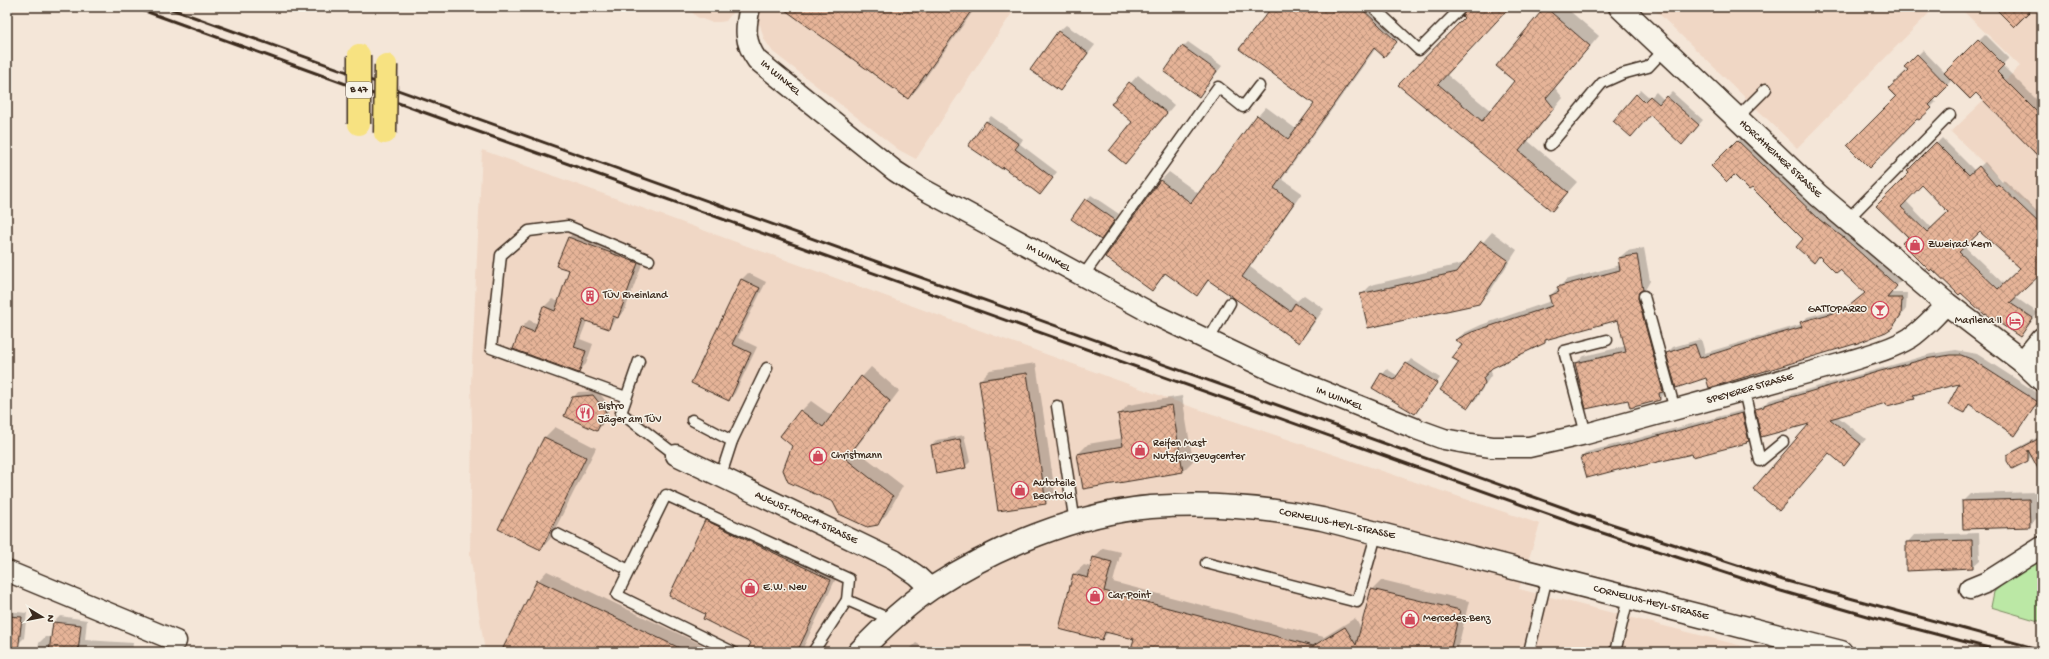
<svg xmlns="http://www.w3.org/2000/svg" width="2049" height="659" font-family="'Gochi Hand',sans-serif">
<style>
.built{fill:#f0d7c5}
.garden{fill:#bbe8a5;stroke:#7b8962}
.shadow{fill:#0003;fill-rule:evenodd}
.building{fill:url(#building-cross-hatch);stroke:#3b2a1e;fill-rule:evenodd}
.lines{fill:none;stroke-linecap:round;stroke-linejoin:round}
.lane-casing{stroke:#3b2a1e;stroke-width:13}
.street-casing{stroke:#3b2a1e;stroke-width:23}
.secondary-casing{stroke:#3b2a1e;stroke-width:25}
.lane{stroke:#f7f3e8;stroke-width:10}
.street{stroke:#f7f3e8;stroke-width:20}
.secondary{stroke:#f7f3e8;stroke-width:22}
.rail{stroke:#3b2a1e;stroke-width:3}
.highway-bridge-casing{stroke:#3b2a1e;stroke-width:25;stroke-linecap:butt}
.highway-bridge{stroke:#f7e281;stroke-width:22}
.labels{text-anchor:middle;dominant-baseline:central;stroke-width:3;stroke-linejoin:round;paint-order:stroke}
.shield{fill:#f7f3e8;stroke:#73665b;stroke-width:1}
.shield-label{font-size:10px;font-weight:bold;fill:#3b2a1e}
.street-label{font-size:11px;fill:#3b2a1e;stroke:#f7f3e8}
.poi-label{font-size:11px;fill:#3b2a1e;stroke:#f7f3e8;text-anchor:start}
</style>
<defs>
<pattern id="building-cross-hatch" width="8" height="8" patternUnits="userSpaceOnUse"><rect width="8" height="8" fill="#e6b498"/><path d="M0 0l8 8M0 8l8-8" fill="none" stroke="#bc937b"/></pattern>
</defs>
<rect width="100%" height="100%" fill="#f4e6d8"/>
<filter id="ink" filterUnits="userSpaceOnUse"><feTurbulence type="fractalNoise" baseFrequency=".025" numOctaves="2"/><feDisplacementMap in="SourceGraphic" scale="8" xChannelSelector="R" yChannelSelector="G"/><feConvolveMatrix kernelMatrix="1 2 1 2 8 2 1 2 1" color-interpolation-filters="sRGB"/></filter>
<g filter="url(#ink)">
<g class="built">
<path d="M687 7H1016L916 159 899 150 773 52 764 39 760 25 736 8 726 21 720 22H710L697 17Z"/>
<path d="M1652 7H1935L1797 148Z"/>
<path d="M1959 7H2042V219L1951 132 2020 66Z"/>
<path d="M482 150 1186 405 1540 524 1519 589 1766 652H485L470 554 472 426 471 384Z"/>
</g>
<path class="garden" d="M2042 558V622L1991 607 1994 592 2012 576Z"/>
<g class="shadow">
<path d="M783 7H976L918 88 908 98Z"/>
<path d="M1273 7H1378L1405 33 1392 47 1376 48 1282 179 1302 193 1250 267 1297 301 1304 295 1324 309 1307 333 1298 342 1209 280 1197 294 1166 273 1152 290 1160 181 1169 172 1199 194 1258 116 1266 107 1296 129 1315 104Z"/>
<path d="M1469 7H1509L1446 74 1491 111 1515 81 1497 66 1547 7H1565L1599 36 1555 88 1563 98 1528 141 1577 182 1552 210 1400 85 1465 18Z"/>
<path d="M1066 25 1095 45 1060 90 1058 32Z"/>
<path d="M1985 34 2009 58 2002 65 2042 105V162L2033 152 2034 150 1976 92 1952 80 1933 99 1936 102 1919 119 1898 97 1909 70 1906 67 1923 50 1945 73Z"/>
<path d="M1188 42 1222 66 1199 95 1183 47Z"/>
<path d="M1138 75 1174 105 1125 163 1133 122 1112 104Z"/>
<path d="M1641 90 1650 98 1656 92 1664 100 1672 92 1703 120 1687 138 1647 106 1649 105 1637 94Z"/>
<path d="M991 116 1023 139 1020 144 1057 172 1040 193 1004 166 969 145Z"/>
<path d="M1743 136 1901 280 1891 293H1907L1906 309 1891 328 1707 377 1667 353 1673 347 1701 339 1705 353 1755 338 1802 324 1807 317 1850 305 1866 292 1840 269 1820 255 1814 261 1805 239 1752 187 1734 174 1713 166Z"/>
<path d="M1942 138 1975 171 1985 162 2002 182 2004 180 2042 216V272L2015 297 2038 313 2020 336 1878 206 1911 173 1909 171ZM1922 184 1950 212 1932 228 1906 201ZM1980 231 2021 268 2004 284 1964 246Z"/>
<path d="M1091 195 1119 214 1101 238 1073 219Z"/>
<path d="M576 231 645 256 625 310 608 328 587 321 580 339 593 344 586 364 578 372 521 328 529 320 538 324 544 307 552 299 559 302 570 269 568 238Z"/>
<path d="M1492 232 1517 250 1489 293 1478 303 1361 295 1371 285 1465 263Z"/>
<path d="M1644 248 1650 281 1645 290 1670 383 1667 391 1660 399 1629 398 1576 363 1584 356 1626 346 1619 319 1549 338 1545 342 1493 366 1490 370 1492 374 1476 399 1468 406 1460 362 1464 345 1456 340 1464 333 1481 325 1551 301 1550 296 1566 280 1620 265 1619 258 1627 251Z"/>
<path d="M748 273 766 282 738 338 757 347 735 393 729 400 692 382 742 279Z"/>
<path d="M1956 350 1977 354 2042 396 2015 434 1970 404 1964 411 1961 382 1919 393 1914 398 1887 401 1837 416 1866 439 1844 464 1812 422 1756 410 1770 400 1931 354Z"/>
<path d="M1411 359 1440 378 1415 413 1373 387 1387 369 1398 376Z"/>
<path d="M1036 363 1055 493 1045 503 980 380 990 370Z"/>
<path d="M871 367 899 391 855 449 903 486 887 514 877 524 834 501 793 445 801 411 811 401 832 416 862 377Z"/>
<path d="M598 391 610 407 602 425 597 430 573 398 578 392Z"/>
<path d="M1182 396 1193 461 1183 471 1084 488 1078 454 1088 444 1123 438 1119 415 1128 405Z"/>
<path d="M1747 409 1751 438 1746 442 1693 453 1582 457 1587 452Z"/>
<path d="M555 427 596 448 550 539 541 549 500 529 545 437Z"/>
<path d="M964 435 970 462 965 467 932 445 937 440Z"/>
<path d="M2042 435V474L2032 456 2028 460 2008 456 2014 450Z"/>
<path d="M2036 492 2037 518 2029 526 1963 501 1970 494Z"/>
<path d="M716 511 840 570 801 652H749L752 642 706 613V521Z"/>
<path d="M1979 533 1980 560 1972 567 1907 543 1914 535Z"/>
<path d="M1103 548 1121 552 1113 582 1324 637 1355 618 1361 629 1372 590 1382 580 1469 601 1457 652H1131L1135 638 1109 632 1102 639 1074 574 1084 565 1091 567 1094 558Z"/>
<path d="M547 571 717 652H502L538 581Z"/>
<path d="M7 611 27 613 24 638 19 643 7 642Z"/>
<path d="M60 616 87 620 85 640 133 643 132 652H38L39 643 45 637H52L54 622Z"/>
<path d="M916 643 933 652H907Z"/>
<path d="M1670 648 1685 652H1666Z"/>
</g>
<g class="building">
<path d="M781 7H974L908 99Z"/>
<path d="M1272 7H1360L1397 42 1384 57 1374 48 1274 188 1294 203 1242 277 1290 311 1295 303 1316 318 1299 343 1208 280 1197 296 1165 273 1152 291 1105 257 1160 180 1191 203 1257 115 1288 139 1314 104 1239 49Z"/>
<path d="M1468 7H1510L1438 84 1482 121 1514 81 1496 66 1545 7 1590 46 1546 98 1554 108 1519 151 1568 192 1552 211 1398 85 1464 18 1462 16Z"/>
<path d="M1994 7H2034L2014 27Z"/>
<path d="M1058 31 1088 53 1060 91 1030 70Z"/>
<path d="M1978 39 2004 65 1997 72 2042 117V160L1976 93 1970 99 1944 73Z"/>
<path d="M1182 46 1217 71 1199 97 1164 72Z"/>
<path d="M1917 54 1948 86 1929 105 1932 108 1919 120 1917 119 1869 168 1847 146 1896 97 1888 89 1908 70 1904 67Z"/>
<path d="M1129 82 1167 113 1125 164 1109 151 1132 122 1111 104Z"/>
<path d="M1636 94 1644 102 1650 96 1659 104 1666 96 1699 125 1682 145 1650 115 1631 137 1613 121Z"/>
<path d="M986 121 1019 144 1015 149 1053 178 1040 195 1003 167 1002 169 968 146Z"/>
<path d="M1737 140 1820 220 1844 238 1897 286 1887 298H1902L1901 315 1892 328 1886 332 1858 343 1709 388 1706 378 1676 388 1666 353 1695 344 1700 358 1748 343 1802 327 1800 322 1844 310 1865 293 1840 270 1836 273 1819 256 1814 263 1796 247 1803 239 1752 188 1749 190 1734 175 1727 182 1711 166Z"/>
<path d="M1936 142 1969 175 1979 166 1996 186 1998 184 2042 226V273L2010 303 2033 318 2020 337 1986 314 1985 315 1961 293 1959 295 1932 269 1930 271 1902 243 1908 237 1876 206 1909 173 1907 171ZM1922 185 1948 212 1927 232 1901 207ZM1980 232 2020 268 1998 289 1959 252Z"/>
<path d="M1085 199 1115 220 1101 240 1071 219Z"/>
<path d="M568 237 638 263 618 318 613 316 609 329 583 320 574 347 586 351 579 373 513 349 521 327 534 332 543 306 555 311 569 270 556 266Z"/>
<path d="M1481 241 1508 260 1479 304 1368 328 1360 294 1457 272Z"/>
<path d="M1637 255 1643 290 1639 292 1638 298 1663 392 1659 393 1660 400 1630 408 1628 400 1586 409 1575 363 1626 352 1618 320 1545 340V343L1492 368 1483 378 1485 383 1468 408 1440 390 1459 362 1452 358 1462 345 1455 340 1472 332 1552 306 1549 296 1559 292 1557 287 1620 270 1618 258Z"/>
<path d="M741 279 760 288 732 344 751 353 729 401 691 383Z"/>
<path d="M1951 355H1961L1971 359 2038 402 2015 436 1969 404 1964 413 1948 405 1959 384 1913 395 1915 399 1887 406 1886 403 1830 419 1861 444 1844 466 1829 453 1779 511 1753 489 1809 424 1761 437 1755 409 1764 407V405L1877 372 1925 359Z"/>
<path d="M1406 363 1437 383 1415 414 1372 388 1381 373 1394 380Z"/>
<path d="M1027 373 1046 504 998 511 979 380Z"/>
<path d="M861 376 890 401 846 459 893 496 878 525 867 527 839 514 833 502 788 482 783 470 792 446 780 436 800 410 823 427Z"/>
<path d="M593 395 606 412 597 431 564 416 572 397Z"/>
<path d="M1172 405 1183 472 1083 489 1077 454 1123 446 1118 414Z"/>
<path d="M1742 413 1749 441 1746 442 1747 443 1693 457 1692 454 1636 467V465L1587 478 1581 457Z"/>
<path d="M544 437 586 457 541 550 498 529Z"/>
<path d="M2042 437V476L2028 450V461L2012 469 2007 461V455Z"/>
<path d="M960 439 966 468 936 474 931 445Z"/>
<path d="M2029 499 2030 527 1963 529 1962 501Z"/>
<path d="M705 520 831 580 797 652H746L751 643 703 619 705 614 669 596Z"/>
<path d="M1972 540 1973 568 1906 571V542Z"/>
<path d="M1093 557 1112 562 1104 591 1313 646 1345 627 1356 645 1371 589 1460 610 1450 652H1130L1134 639 1105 632 1102 640 1059 629 1073 574 1088 578Z"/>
<path d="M537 580 688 652H501Z"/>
<path d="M7 616 22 617 18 652H7Z"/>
<path d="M53 622 81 625 78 652H49Z"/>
</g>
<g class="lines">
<defs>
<g id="lane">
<path d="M1373 7 1419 50 1462 7"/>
<path d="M1737 118 1766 89"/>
<path d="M1550 145 1602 83 1622 74 1648 67 1664 50"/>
<path d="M1847 220 1950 115"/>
<path d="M1083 276 1218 87 1243 107 1259 86"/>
<path d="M1644 296 1675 410"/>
<path d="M1208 341 1230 303"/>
<path d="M639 361 621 413 676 455"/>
<path d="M1744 391 1760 461 1783 442"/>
<path d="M626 397 491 348 501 255 529 231 568 226 649 260"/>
<path d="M1057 406 1075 523"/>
<path d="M692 420 732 441"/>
<path d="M1586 434 1564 351 1607 340"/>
<path d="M720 478 732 441 767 368"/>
<path d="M557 534 629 570"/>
<path d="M1206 563 1357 602 1377 532"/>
<path d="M733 652 617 595 666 495 849 579 847 600"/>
<path d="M813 652 847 600 892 620"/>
<path d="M1529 652 1547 577"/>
<path d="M1615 652 1628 598"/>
</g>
<g id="street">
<path d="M750 7C745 28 744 42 757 60L895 171 921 188 1151 313 1275 372 1419 430 1444 439 1471 444 1492 447H1529L1586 434 1843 363C1865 356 1890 350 1910 338 1924 329 1935 315 1947 304"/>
<path d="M676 455 894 560 916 575 931 589"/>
<path d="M7 571 176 641"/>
<path d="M1970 589 1987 582 2042 547"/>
</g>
<g id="secondary">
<path d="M1620 7 1818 195 1947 304 2023 362 2042 380"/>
<path d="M2023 362 2042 339"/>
<path d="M859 652C880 630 907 605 932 588 994 548 1077 513 1151 507 1209 503 1265 507 1322 519L1841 652"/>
</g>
</defs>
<use href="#lane" class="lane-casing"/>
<use href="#street" class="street-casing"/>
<use href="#secondary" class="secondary-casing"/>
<use href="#lane" class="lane"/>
<use href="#street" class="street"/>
<use href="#secondary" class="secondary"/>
<g class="rail">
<path d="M134 7 423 112 1581 526 1781 591 1878 619 2004 652"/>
<path d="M166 7 1584 515 1783 580 2042 650"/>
</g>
<defs>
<g id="highway-bridge">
<path d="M359 124V55"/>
<path d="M385 133 386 65"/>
</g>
</defs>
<use href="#highway-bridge" class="highway-bridge-casing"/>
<use href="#highway-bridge" class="highway-bridge"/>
</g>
</g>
<defs>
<symbol id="shop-ring" viewBox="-11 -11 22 22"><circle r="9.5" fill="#f7f3e8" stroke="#d1495b" stroke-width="1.5"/><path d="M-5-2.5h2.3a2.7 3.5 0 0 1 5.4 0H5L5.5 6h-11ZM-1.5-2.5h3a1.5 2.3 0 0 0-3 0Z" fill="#d1495b"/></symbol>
<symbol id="building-ring" viewBox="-11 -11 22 22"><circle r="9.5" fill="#f7f3e8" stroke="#d1495b" stroke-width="1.5"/><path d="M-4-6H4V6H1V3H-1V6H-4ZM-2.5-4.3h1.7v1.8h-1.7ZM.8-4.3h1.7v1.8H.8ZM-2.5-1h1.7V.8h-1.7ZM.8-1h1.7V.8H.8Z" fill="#d1495b"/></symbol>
<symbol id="bar-ring" viewBox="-11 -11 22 22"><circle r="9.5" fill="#f7f3e8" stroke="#d1495b" stroke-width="1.5"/><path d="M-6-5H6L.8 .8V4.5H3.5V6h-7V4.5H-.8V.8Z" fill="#d1495b"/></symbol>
<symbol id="hotel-ring" viewBox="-11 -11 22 22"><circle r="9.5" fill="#f7f3e8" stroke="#d1495b" stroke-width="1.5"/><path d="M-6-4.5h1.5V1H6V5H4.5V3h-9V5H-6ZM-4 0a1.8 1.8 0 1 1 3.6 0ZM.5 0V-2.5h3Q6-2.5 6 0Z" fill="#d1495b"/></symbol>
<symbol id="restaurant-ring" viewBox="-11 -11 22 22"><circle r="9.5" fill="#f7f3e8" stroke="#d1495b" stroke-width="1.5"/><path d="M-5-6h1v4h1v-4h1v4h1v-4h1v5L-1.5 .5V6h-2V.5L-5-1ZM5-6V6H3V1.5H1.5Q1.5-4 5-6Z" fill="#d1495b"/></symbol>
</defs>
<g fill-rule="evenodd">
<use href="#shop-ring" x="1905" y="235" width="20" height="20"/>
<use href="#building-ring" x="580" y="286" width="20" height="20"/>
<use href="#bar-ring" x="1870" y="300" width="20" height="20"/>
<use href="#hotel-ring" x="2005" y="311" width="20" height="20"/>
<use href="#restaurant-ring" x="575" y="403" width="20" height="20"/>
<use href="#shop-ring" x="1130" y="440" width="20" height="20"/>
<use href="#shop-ring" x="808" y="446" width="20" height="20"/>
<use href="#shop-ring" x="1010" y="480" width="20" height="20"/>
<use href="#shop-ring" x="740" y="578" width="20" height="20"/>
<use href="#shop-ring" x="1085" y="586" width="20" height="20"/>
<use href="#shop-ring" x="1400" y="609" width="20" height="20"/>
</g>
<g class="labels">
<rect class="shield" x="346" y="82" width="26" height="16" rx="3"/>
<g class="shield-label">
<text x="359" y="90">B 47</text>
</g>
<g class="street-label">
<text transform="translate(780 78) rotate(40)">IM WINKEL</text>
<text transform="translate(1780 159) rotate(43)">HORCHHEIMER STRASSE</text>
<text transform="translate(1048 258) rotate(28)">IM WINKEL</text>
<text transform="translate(1750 389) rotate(-16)">SPEYERER STRASSE</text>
<text transform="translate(1339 399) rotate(21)">IM WINKEL</text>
<text transform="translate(806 518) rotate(25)">AUGUST-HORCH-STRASSE</text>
<text transform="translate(1337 524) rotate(12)">CORNELIUS-HEYL-STRASSE</text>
<text transform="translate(1651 603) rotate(14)">CORNELIUS-HEYL-STRASSE</text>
</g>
<g class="poi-label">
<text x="1928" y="245">Zweirad Kern</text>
<text x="603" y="296">TÜV Rheinland</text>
<text x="1867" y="310" text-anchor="end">GATTOPARRO</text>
<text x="2002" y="321" text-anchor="end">Marilena II</text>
<text x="598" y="407">Bistro<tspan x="598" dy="13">Jäger am TÜV</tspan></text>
<text x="1153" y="444">Reifen Mast<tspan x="1153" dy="13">Nutzfahrzeugcenter</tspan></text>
<text x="831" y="456">Christmann</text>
<text x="1033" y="484">Autoteile<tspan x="1033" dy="13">Bechtold</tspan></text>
<text x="763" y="588">E.W. Neu</text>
<text x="1108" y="596">Car Point</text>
<text x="1423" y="619">Mercedes-Benz</text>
</g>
</g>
<rect width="2049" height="659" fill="none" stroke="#f7f3e8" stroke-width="24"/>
<rect x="12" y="12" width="2025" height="635" fill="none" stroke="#3b2a1e" stroke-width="1.5" filter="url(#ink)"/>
<g transform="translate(42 617) rotate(100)" stroke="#f7f3e8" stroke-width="3" paint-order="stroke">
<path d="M0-3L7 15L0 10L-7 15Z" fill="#3b2a1e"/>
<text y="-6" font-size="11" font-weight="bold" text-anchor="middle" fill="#3b2a1e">N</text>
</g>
</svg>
